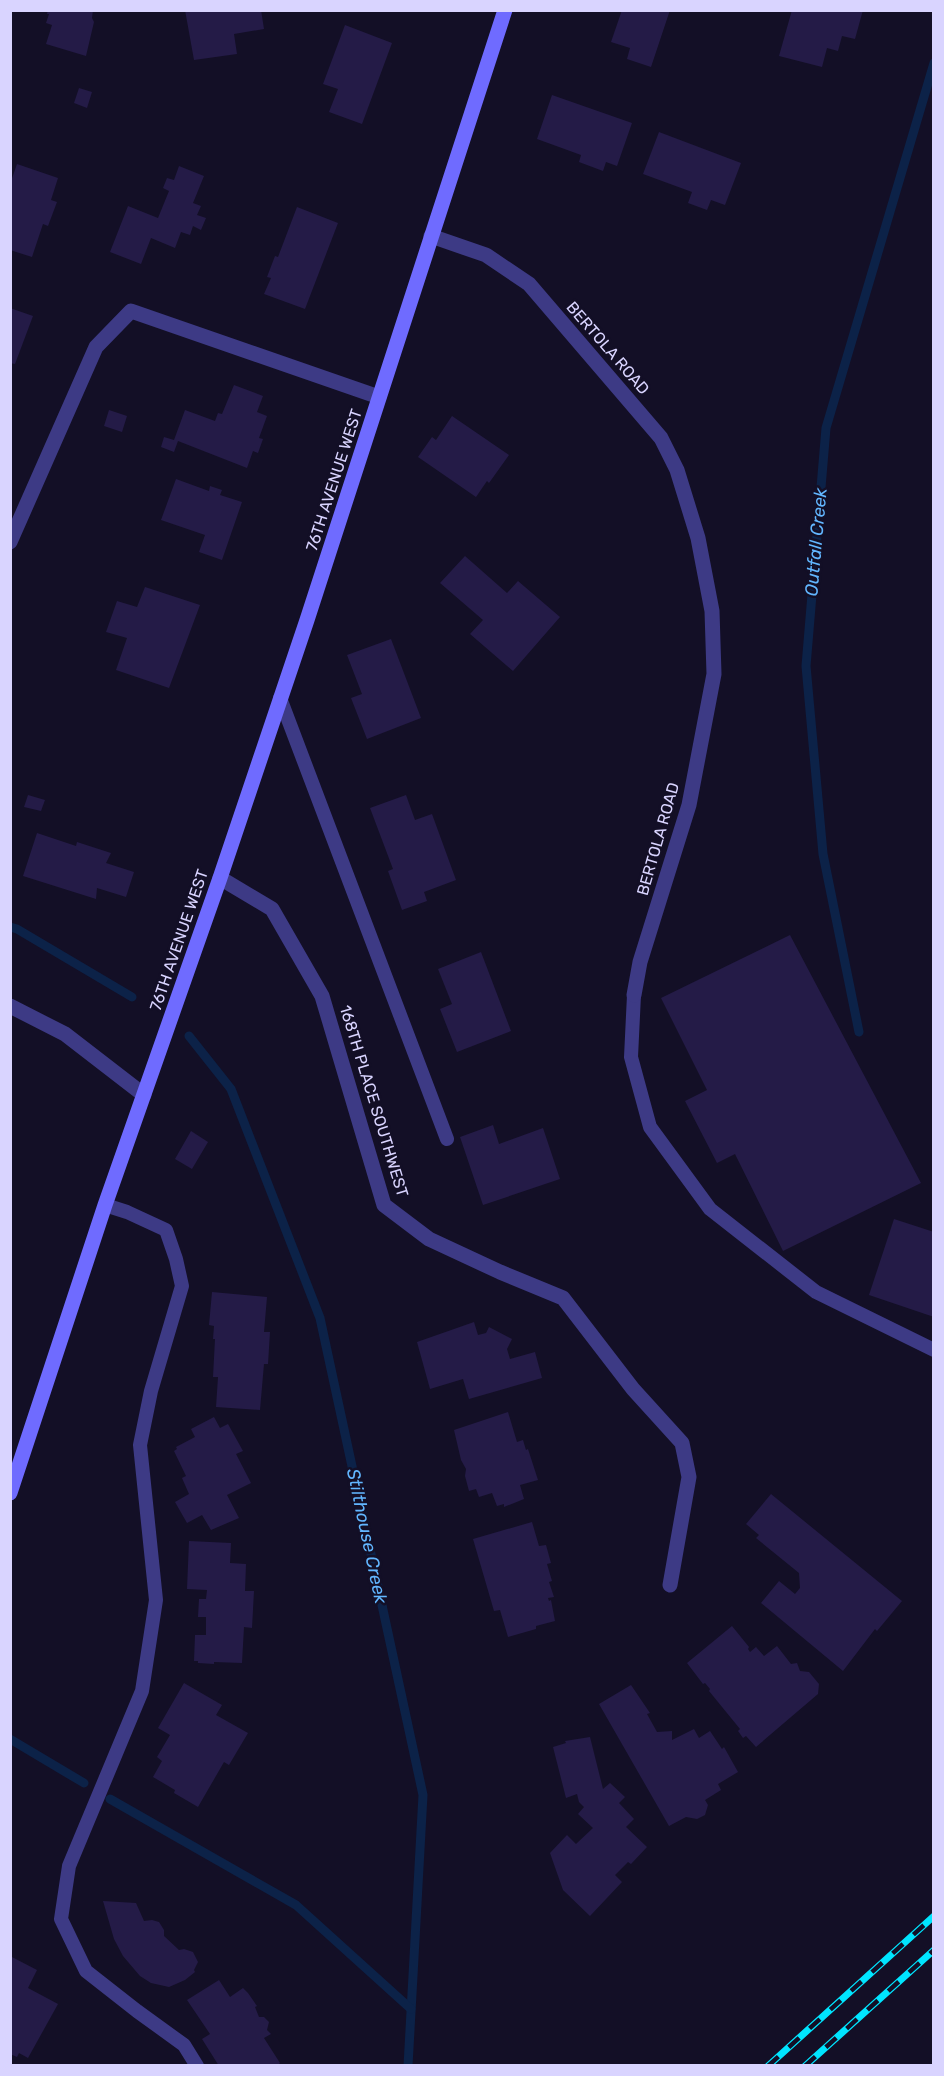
<svg xmlns="http://www.w3.org/2000/svg" width="944" height="2076" font-family="Rubik,sans-serif">
<style>
.lines{fill:none;stroke-linecap:round;stroke-linejoin:round}
.stream{stroke:#0c2248;stroke-width:9}
.building{fill:#241b47}
.lane{stroke:#3d3a85;stroke-width:14}
.street{stroke:#3d3a85;stroke-width:15}
.secondary{stroke:#6f6bff;stroke-width:15}
.rail-casing{stroke:#00e5ff;stroke-width:7}
.rail{stroke:#130f26;stroke-width:4.5;stroke-dasharray:14;stroke-linecap:butt}
.labels{text-anchor:middle;dominant-baseline:central;stroke-width:5;stroke-linejoin:round;paint-order:stroke}
.street-label{font-size:16px;fill:#d9d4ff;stroke:#130f26}
.water-label{font-size:18px;font-style:italic;fill:#62b6ff;stroke:#130f26}
</style>
<rect width="100%" height="100%" fill="#130f26"/>
<g class="lines">
<g class="stream">
<path d="M10 927 17 929 132 997"/>
<path d="M859 1032 823 854 806 666 826 428 934 63"/>
<path d="M189 1036 231 1089 320 1318 423 1795 408 2066"/>
<path d="M10 1739 84 1783"/>
<path d="M110 1799 296 1905 411 2009"/>
</g>
</g>
<g class="building">
<path d="M48 10H93L92 18 94 22 86 56 46 44 52 25 46 23 49 14H47Z"/>
<path d="M185 10H261L264 29 234 34 237 54 194 60Z"/>
<path d="M622 10H670L651 67 627 59 630 48 611 42Z"/>
<path d="M792 10H863L855 39 842 36 838 51 827 48 822 67 779 56Z"/>
<path d="M345 25 392 43 362 124 329 112 338 89 323 84Z"/>
<path d="M79 88 92 92 87 108 74 103Z"/>
<path d="M552 95 632 123 617 166 606 162 603 171 579 162 581 155 537 139Z"/>
<path d="M659 132 741 163 725 205 711 200 707 210 688 203 692 192 643 174Z"/>
<path d="M17 164 58 178 51 200 57 202 48 226 43 224 32 257 10 250V184Z"/>
<path d="M179 166 204 176 193 203 201 206 197 215 206 218 201 230 193 226 190 235 181 232 175 248 151 238 141 264 110 252 128 206 158 218 169 191 163 188 167 178 174 180Z"/>
<path d="M297 207 338 223 305 309 264 294 271 278 267 277 275 256 278 257Z"/>
<path d="M10 308 33 316 15 364 10 363Z"/>
<path d="M234 385 263 396 257 412 267 416 259 438 263 439 258 453 253 451 247 468 178 441 174 452 161 447 164 437 174 440 185 410 215 421 218 413 222 414Z"/>
<path d="M109 410 127 416 122 432 104 426Z"/>
<path d="M452 416 509 455 489 483 487 481 476 497 418 457 432 437 436 440Z"/>
<path d="M176 479 209 491 210 486 222 490 220 495 242 502 222 560 199 552 205 535 161 520Z"/>
<path d="M465 556 507 593 518 581 560 617 513 671 470 634 483 620 440 583Z"/>
<path d="M145 587 200 605 169 688 116 670 127 638 106 632 117 601 137 607Z"/>
<path d="M391 639 421 718 367 739 351 698 362 694 347 655Z"/>
<path d="M28 795 45 800 41 811 24 807Z"/>
<path d="M406 795 415 820 432 814 456 880 424 892 427 901 402 910 388 871 393 869 370 808Z"/>
<path d="M37 833 76 846 77 842 111 853 106 863 134 872 126 897 97 888 96 899 23 876Z"/>
<path d="M790 935 921 1183 783 1251 735 1154 717 1163 685 1101 707 1090 661 998Z"/>
<path d="M481 952 511 1031 457 1052 440 1009 452 1004 438 969Z"/>
<path d="M493 1125 499 1144 543 1128 560 1179 483 1205 460 1137Z"/>
<path d="M191 1131 208 1142 192 1169 175 1159Z"/>
<path d="M894 1219 934 1232V1317L869 1295Z"/>
<path d="M212 1292 267 1297 264 1332H270L268 1364H264L260 1410 216 1407 218 1377H213L215 1339H213L214 1326 209 1325Z"/>
<path d="M474 1322 478 1335 486 1333 489 1327 512 1339 507 1349 510 1359 535 1352 542 1378 469 1399 463 1379 430 1389 417 1342Z"/>
<path d="M508 1412 517 1442 523 1440 526 1450 528 1449 538 1480 520 1485 524 1499 504 1507V1504L497 1506 492 1493 479 1497 476 1489 469 1491 465 1476 466 1469 461 1460 454 1430Z"/>
<path d="M214 1417 220 1428 228 1424 243 1451 236 1454 251 1483 227 1495 239 1518 211 1530 202 1515 187 1523 175 1502 189 1494 182 1478 186 1476 174 1451 177 1449 176 1447 195 1437 191 1429Z"/>
<path d="M771 1494 902 1601 877 1631 875 1629 843 1671 761 1603 779 1581 795 1594 800 1588 799 1573 756 1538 759 1535 746 1524Z"/>
<path d="M532 1522 539 1546 546 1545 551 1563 547 1564 552 1581 549 1582 554 1597 548 1598 549 1601 551 1600 555 1621 536 1626V1629L508 1637 500 1610 494 1611 473 1539Z"/>
<path d="M189 1541 231 1543 230 1563 246 1564 245 1591H254L252 1628 244 1627 242 1663 214 1662V1664L198 1663V1661H194L195 1635H206V1617H198L199 1599H206L207 1590 187 1589Z"/>
<path d="M732 1626 749 1647 748 1649 750 1652 756 1647 764 1656 777 1646 791 1664 797 1663 800 1671 809 1672 819 1684 818 1694 756 1747 746 1736 743 1738 738 1731 740 1729 709 1691 710 1689 705 1683 703 1684 687 1663Z"/>
<path d="M184 1683 222 1705 216 1715 248 1733 229 1765 224 1762 198 1807 174 1793 175 1790 153 1777 162 1761 157 1757 170 1735 158 1728Z"/>
<path d="M631 1685 650 1713 647 1714 657 1732 672 1731V1740L694 1729 699 1738 710 1731 722 1749 724 1747 738 1772 718 1784 721 1790 705 1800 708 1805 705 1815 697 1819 686 1817 669 1826 599 1704Z"/>
<path d="M590 1737 603 1789 610 1783 625 1797 619 1803 634 1819 626 1827 647 1847 631 1864 628 1862 615 1875 622 1882 590 1916 563 1890 550 1853 567 1835 576 1844 593 1828 578 1814 584 1807 579 1802 577 1794 566 1798 553 1747 566 1743 565 1741Z"/>
<path d="M103 1901 136 1903 144 1921 152 1920 159 1922 164 1930V1936L179 1950 184 1949 193 1952 198 1962 194 1970 195 1972 185 1980 169 1987 151 1983 140 1976 123 1956 114 1939Z"/>
<path d="M10 1956 37 1970 28 1988 58 2004 28 2058 19 2053 17 2057 10 2054Z"/>
<path d="M219 1980 230 1997 243 1988 248 1993 257 2006 255 2007 259 2017H264L269 2022 267 2030 271 2034 264 2038 280 2063 277 2066H219L202 2039 210 2034 187 2000Z"/>
</g>
<g class="lines">
<g class="lane">
<path d="M280 698 447 1139"/>
<path d="M634 995 631 1057 650 1127 710 1209 816 1292 934 1350"/>
<path d="M105 1205 127 1212 166 1230 176 1259 182 1286 151 1391 140 1445 156 1600 142 1691 69 1866 61 1919 86 1971 137 2011 184 2045 197 2066"/>
</g>
<g class="street">
<path d="M431 236 486 255 529 284 661 438 677 470 698 538 712 611 714 674 689 805 640 962 634 995"/>
<path d="M10 542 96 347 131 311 379 397"/>
<path d="M220 878 272 909 322 996 384 1205 429 1239 500 1272 563 1298 633 1389 682 1443 689 1477 670 1585"/>
<path d="M10 1006 65 1034 144 1095"/>
</g>
<path class="secondary" d="M10 1493 105 1205 220 878 307 620 505 10"/>
<defs>
<g id="rail">
<path d="M768 2066 934 1916"/>
<path d="M805 2066 934 1950"/>
</g>
</defs>
<use href="#rail" class="rail-casing"/>
<use href="#rail" class="rail"/>
</g>
<g class="labels">
<g class="street-label">
<text transform="translate(608 348) rotate(49)">BERTOLA ROAD</text>
<text transform="translate(334 480) rotate(-72)">76TH AVENUE WEST</text>
<text transform="translate(658 839) rotate(-74)">BERTOLA ROAD</text>
<text transform="translate(179 940) rotate(-71)">76TH AVENUE WEST</text>
<text transform="translate(374 1101) rotate(73)">168TH PLACE SOUTHWEST</text>
</g>
<g class="water-label">
<text transform="translate(816 542) rotate(-85)">Outfall Creek</text>
<text transform="translate(367 1536) rotate(78)">Stilthouse Creek</text>
</g>
</g>
<rect width="944" height="2076" fill="none" stroke="#d9d4ff" stroke-width="24"/>
</svg>
